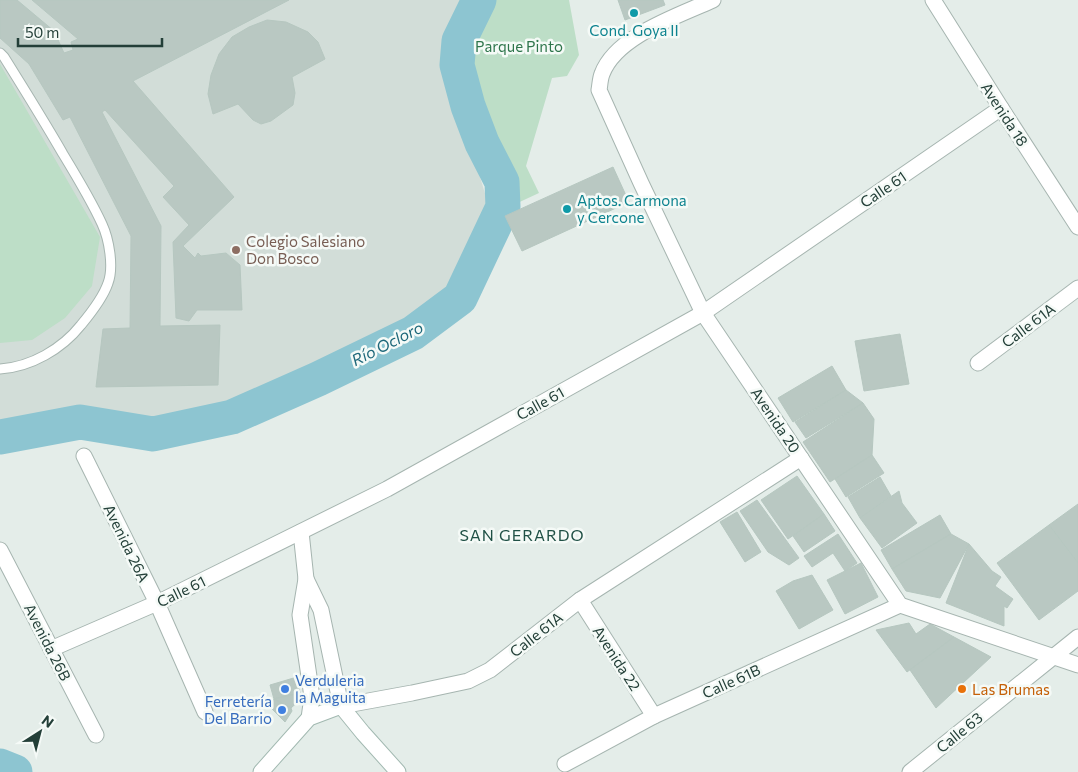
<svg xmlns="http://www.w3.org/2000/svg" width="1078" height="772" font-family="Commissioner,sans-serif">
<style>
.built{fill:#d2ddd8}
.green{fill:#bddec7}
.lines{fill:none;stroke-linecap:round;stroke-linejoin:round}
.river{stroke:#8dc5d1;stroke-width:35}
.building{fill:#b9c8c2;stroke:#b6c7c0}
.lane-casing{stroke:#a6b5b0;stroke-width:11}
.street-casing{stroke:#a6b5b0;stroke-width:17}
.secondary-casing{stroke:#a2b9b1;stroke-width:17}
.lane{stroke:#fff;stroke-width:9}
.street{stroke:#fff;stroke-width:15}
.secondary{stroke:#fff;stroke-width:15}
.culture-dot{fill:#0f9aa8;stroke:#f5faf7;stroke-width:2}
.education-dot{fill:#8d6e63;stroke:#f5faf7;stroke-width:2}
.shop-dot{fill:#3f7fe0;stroke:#f5faf7;stroke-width:2}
.food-dot{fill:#e8710a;stroke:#f5faf7;stroke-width:2}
.labels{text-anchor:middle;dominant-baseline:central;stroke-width:5;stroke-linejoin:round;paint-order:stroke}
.culture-label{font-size:15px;fill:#0d838f;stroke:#f5faf7}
.park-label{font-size:15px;fill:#2e754b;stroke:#f5faf7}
.street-label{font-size:15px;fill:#233f38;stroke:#f5faf7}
.education-label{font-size:15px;fill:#785e54;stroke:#f5faf7;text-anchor:start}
.shop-label{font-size:15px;fill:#366cbe;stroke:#f5faf7;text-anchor:start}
.food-label{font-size:15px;fill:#c56008;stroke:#f5faf7;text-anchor:start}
.water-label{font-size:16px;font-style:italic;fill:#1e687a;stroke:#f5faf7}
.neighbourhood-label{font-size:16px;letter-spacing:1px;fill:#205146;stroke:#f5faf7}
</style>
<rect width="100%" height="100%" fill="#e4ede9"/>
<path class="built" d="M0 0H466L444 42 468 138 491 213 455 287 411 325 232 405 151 424 79 412 0 428Z"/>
<g class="green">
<path d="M492 0H569L579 55 567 76 552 78 526 166 539 193 511 206V181L497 154 479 113 468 68 470 44Z"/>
<path d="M0 64 100 237 92 286 65 318 32 340 0 343Z"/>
</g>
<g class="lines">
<g class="river">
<path d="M0 437 80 422 153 434 232 417 318 379 413 333 460 298 503 207 502 182 482 143 468 106 457 65 459 41 479 0"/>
<path d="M0 766 15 772"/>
</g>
</g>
<g class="building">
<path d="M0 0H17L54 31 64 53 73 50 71 42 78 39 32 0H289L133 81 234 197 183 246 195 258 198 253 201 256 226 253 240 265 242 310H197L189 321 176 318 173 242 189 225 163 197 174 186 105 110 102 112 161 226 160 326 220 325 218 385 96 387 103 329 130 328 131 236 70 117 63 120 29 64 0 38Z"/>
<path d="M618 0H663L665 5 625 20Z"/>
<path d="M267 20 286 22 308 32 318 42 325 59 292 77 295 93 293 105 271 121 261 124 253 120 238 104 213 114 208 94 211 75 219 54 232 37 249 27Z"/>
<path d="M613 167 629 202 522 251 505 216Z"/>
<path d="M900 334 909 384 864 391 855 341Z"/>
<path d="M832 366 846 390 793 422 778 398Z"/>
<path d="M846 390 863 403 806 438 795 422Z"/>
<path d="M863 403 874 419 872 455 830 482 803 442Z"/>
<path d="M872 455 884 473 846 497 835 479Z"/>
<path d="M797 476 824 514 788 539 761 500Z"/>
<path d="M880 477 891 496 860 518 848 497Z"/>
<path d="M899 491 902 503 917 523 882 548 860 518Z"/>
<path d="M757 500 799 558 789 565 768 552 740 511Z"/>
<path d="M1078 504V563L1049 525Z"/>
<path d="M737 512 761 552 745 562 720 522Z"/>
<path d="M824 514 835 531 804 552 793 536Z"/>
<path d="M940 515 951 534 892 569 881 550Z"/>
<path d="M1049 525 1078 563V591L1039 620 997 563Z"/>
<path d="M838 534 857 563 845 571 833 553 812 567 804 556Z"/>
<path d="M951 534 969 544 940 598 906 591 892 569Z"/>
<path d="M969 544 992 571 1001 577 995 586 1013 599 1007 608 1004 606V626L946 603Z"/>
<path d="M861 563 878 597 845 614 827 580Z"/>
<path d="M812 575 833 610 799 629 776 591 793 581Z"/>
<path d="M909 623 916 634 930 624 954 637 907 672 876 630Z"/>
<path d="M954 637 991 657 936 708 910 670Z"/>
<path d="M297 677 300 693 274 699 270 685Z"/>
<path d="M300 693 302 698 291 708 274 699Z"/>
<path d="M274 699 291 708 292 711 285 722 269 706Z"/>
</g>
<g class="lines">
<defs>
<path id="lane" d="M0 53 4 57C24 89 44 121 63 154 77 177 91 200 102 224 109 239 114 267 108 283 103 298 91 313 81 325 62 349 31 367 0 369"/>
<g id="street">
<path d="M713 0C678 16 616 36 602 74 600 79 600 85 599 90L641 183 703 313 900 605 1078 665"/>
<path d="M933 0 1001 108 1078 227"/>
<path d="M978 363 1078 288"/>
<path d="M84 456 157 603 205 712"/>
<path d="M301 532 306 579 300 615 312 697 309 718"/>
<path d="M0 550 96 735"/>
<path d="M306 579 321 610 341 706 412 693 468 681 490 670 580 600 801 458"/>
<path d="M580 600 654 716"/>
<path d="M51 649 157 603 387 489 703 313 1001 108"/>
<path d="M565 764 654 716 900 605"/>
<path d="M910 772 1078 637"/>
</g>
<path id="secondary" d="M261 772 309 718 341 706 363 733 398 772"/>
</defs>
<use href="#lane" class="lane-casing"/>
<use href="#street" class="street-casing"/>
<use href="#secondary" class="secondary-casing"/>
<use href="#lane" class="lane"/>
<use href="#street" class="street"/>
<use href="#secondary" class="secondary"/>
</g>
<g class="culture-dot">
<circle cx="634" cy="13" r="5"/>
<circle cx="567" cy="209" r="5"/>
</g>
<circle class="education-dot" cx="236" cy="250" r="5"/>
<g class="shop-dot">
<circle cx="285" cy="689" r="5"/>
<circle cx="282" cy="710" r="5"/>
</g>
<circle class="food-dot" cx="962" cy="689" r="5"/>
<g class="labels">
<g class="culture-label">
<text x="634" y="30">Cond. Goya II</text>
<text x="577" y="200" text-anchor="start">Aptos. Carmona<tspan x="577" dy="17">y Cercone</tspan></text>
</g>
<g class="park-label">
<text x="519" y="46">Parque Pinto</text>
</g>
<g class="street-label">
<text transform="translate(1005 114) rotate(57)">Avenida 18</text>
<text transform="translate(883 189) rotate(-34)">Calle 61</text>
<text transform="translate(1028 325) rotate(-37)">Calle 61A</text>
<text transform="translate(540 403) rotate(-29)">Calle 61</text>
<text transform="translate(776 420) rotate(56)">Avenida 20</text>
<text transform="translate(127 543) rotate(64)">Avenida 26A</text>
<text transform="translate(181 591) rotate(-26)">Calle 61</text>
<text transform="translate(536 634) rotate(-38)">Calle 61A</text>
<text transform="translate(48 642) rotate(63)">Avenida 26B</text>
<text transform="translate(617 658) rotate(57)">Avenida 22</text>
<text transform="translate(731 681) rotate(-24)">Calle 61B</text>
<text transform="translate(959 732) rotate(-39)">Calle 63</text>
</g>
<g class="education-label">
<text x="246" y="241">Colegio Salesiano<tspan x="246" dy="17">Don Bosco</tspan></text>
</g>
<g class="shop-label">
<text x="295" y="680">Verduleria<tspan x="295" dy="17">la Maguita</tspan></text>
<text x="272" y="701" text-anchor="end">Ferretería<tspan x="272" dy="17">Del Barrio</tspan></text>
</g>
<g class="food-label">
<text x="972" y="689">Las Brumas</text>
</g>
<g class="water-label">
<text transform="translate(387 343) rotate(-27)">Río Ocloro</text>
</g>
<g class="neighbourhood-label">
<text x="522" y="534">SAN GERARDO</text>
</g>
</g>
<g transform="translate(40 732) rotate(36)" stroke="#f5faf7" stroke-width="4" paint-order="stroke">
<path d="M0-4L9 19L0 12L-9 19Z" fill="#233f38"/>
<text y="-8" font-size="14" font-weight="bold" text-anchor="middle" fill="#233f38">N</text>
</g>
<path d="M18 38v8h144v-8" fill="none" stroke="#233f38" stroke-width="2.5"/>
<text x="25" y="38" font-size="15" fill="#233f38" stroke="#f5faf7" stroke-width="4" paint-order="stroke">50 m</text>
</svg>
